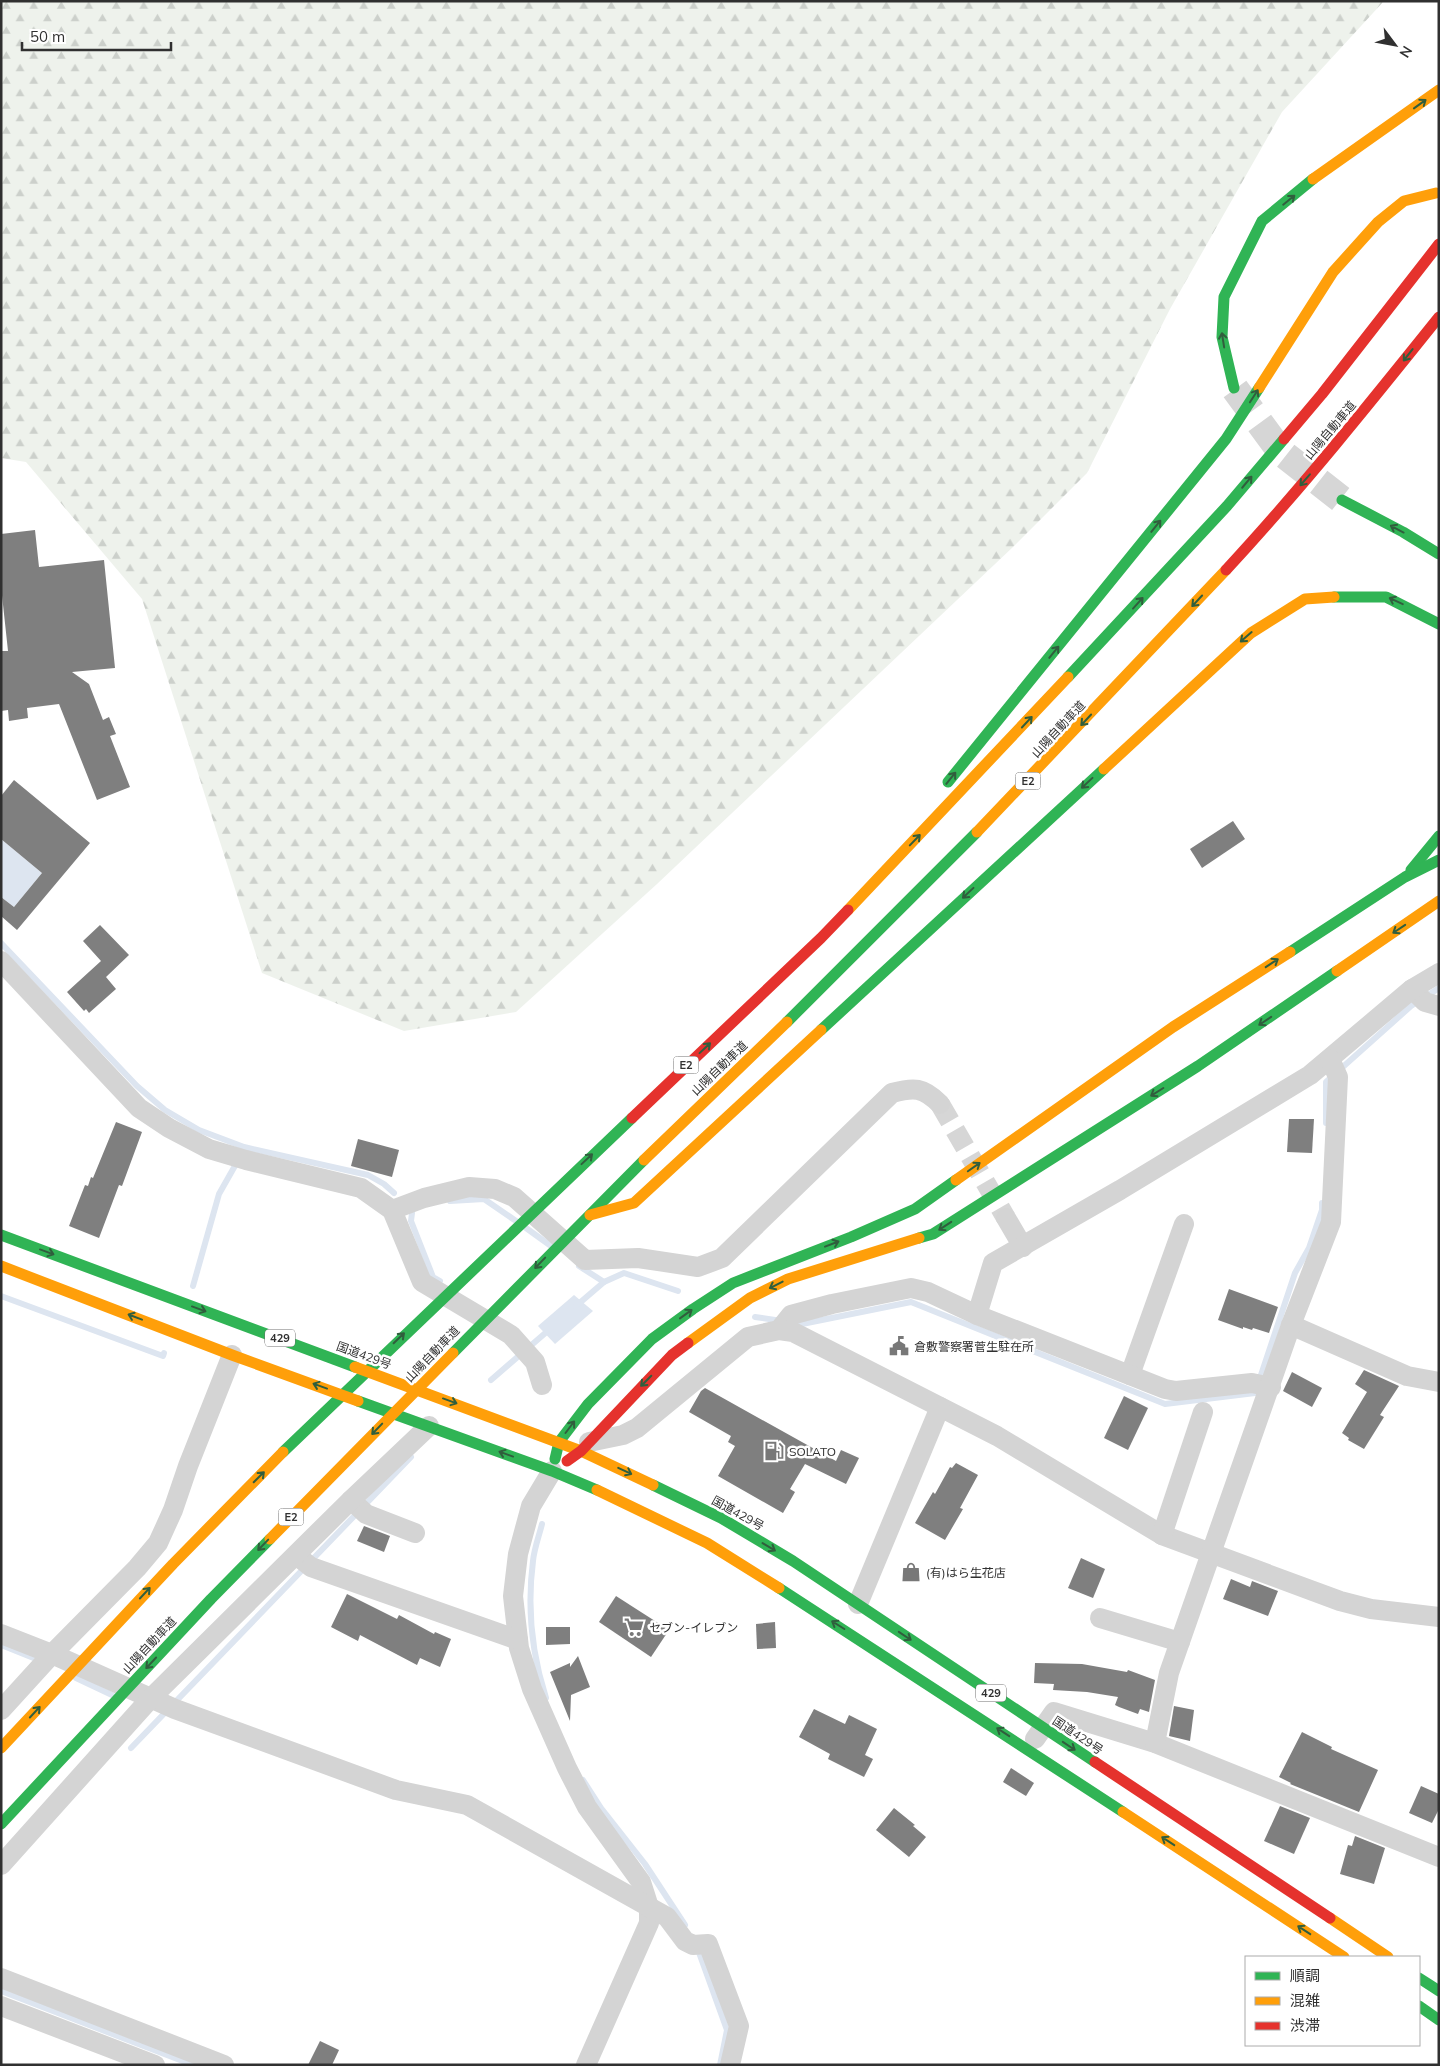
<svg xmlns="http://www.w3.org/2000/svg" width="1440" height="2066" font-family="Mulish,'Noto Sans JP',sans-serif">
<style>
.forest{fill:url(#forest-firs)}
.water{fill:#dde5f0}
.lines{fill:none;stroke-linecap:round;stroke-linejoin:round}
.stream{stroke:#dde5f0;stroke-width:6}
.building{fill:#7f7f7f}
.street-tunnel{stroke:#d6d6d6;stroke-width:20;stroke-dasharray:20 10;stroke-linecap:butt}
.highway-tunnel{stroke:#d6d6d6;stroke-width:28;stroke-dasharray:28 14;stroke-linecap:butt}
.street{stroke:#d4d4d4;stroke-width:20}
.fast{stroke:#30b455;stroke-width:11}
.slow{stroke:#ff9f0a;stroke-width:11}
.jam{stroke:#e5322d;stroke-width:11}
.oneway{stroke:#305e3d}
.labels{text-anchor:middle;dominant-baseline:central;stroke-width:5;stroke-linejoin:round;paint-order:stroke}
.shield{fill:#fff;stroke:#6e6e6e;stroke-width:1}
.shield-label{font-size:11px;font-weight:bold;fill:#303030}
.street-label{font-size:12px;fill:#303030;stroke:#fff}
.poi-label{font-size:12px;fill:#303030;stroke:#fff;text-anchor:start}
</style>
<defs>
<pattern id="forest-firs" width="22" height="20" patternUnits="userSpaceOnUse" patternTransform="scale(1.25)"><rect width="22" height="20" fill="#eef2ec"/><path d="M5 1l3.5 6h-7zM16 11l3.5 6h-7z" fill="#ccd0cb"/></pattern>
</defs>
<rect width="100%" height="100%" fill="#fff"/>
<path class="forest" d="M1 1H1384L1282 112 1170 309 1087 473 1013 547 657 884 516 1012 404 1031 262 973 142 599 26 462 1 458Z"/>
<g class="water">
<path d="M1 839 42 873 14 907 1 897Z"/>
<path d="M574 1295 593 1311 555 1344 538 1326Z"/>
</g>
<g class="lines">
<g class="stream">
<path d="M1 943 137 1086 165 1110 199 1130 244 1147 368 1175 384 1184 394 1193"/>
<path d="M1326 1123V1082L1411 1006 1439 988"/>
<path d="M450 1201 484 1199 516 1221"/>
<path d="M412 1213 411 1221 433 1277 440 1281"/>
<path d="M526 1228 551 1246"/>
<path d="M579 1266 604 1282 624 1273 678 1291"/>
<path d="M193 1286 219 1194 236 1164"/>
<path d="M1 1296 163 1356 164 1353"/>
<path d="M576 1306 604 1282"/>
<path d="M755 1317 802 1324 911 1302 1165 1404 1255 1393 1295 1273 1309 1248 1322 1210V1203"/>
<path d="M491 1380 550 1329"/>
<path d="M542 1524C539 1536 534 1549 533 1561 527 1607 532 1654 546 1698"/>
<path d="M1 1645 36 1659"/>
<path d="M76 1678 112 1695"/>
<path d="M131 1748 411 1457"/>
<path d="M583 1780 601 1808 645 1864 685 1925"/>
<path d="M697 1947 727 2030 720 2065"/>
<path d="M1 1991 193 2065"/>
</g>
</g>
<g class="building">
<path d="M35 530 39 567 104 560 115 668 72 672 89 684 103 720 109 717 116 734 110 736 130 787 97 800 59 704 27 708 28 718 9 721 8 710 1 711V651H8L1 586V534Z"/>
<path d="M14 780 90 843 17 930 1 916V897L14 907 42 873 1 839V796Z"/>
<path d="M1233 821 1245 839 1202 868 1190 849Z"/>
<path d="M100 925 129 955 106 977 116 989 89 1013 86 1009 84 1011 67 992 101 961 83 941Z"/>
<path d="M1289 1119H1314L1312 1153 1287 1152Z"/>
<path d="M116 1122 142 1132 122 1186 119 1185 99 1238 69 1226 85 1185 88 1186 91 1177 93 1178Z"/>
<path d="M358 1139 399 1150 392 1177 351 1166Z"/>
<path d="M1229 1289 1278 1307 1269 1333 1253 1328 1252 1330 1243 1327V1329L1218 1320Z"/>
<path d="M1364 1370 1399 1386 1380 1415 1384 1417 1364 1449 1348 1440 1349 1438 1342 1433 1367 1392 1355 1384Z"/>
<path d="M1292 1372 1322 1388 1312 1407 1283 1391Z"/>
<path d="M705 1388 836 1461 841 1450 859 1458 846 1484 805 1464 790 1489 795 1492 783 1513 718 1476 735 1446 728 1442 731 1436 689 1412 701 1391Z"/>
<path d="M1124 1396 1148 1408 1128 1450 1104 1438Z"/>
<path d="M956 1463 978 1475 960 1508 963 1509 945 1540 915 1523 933 1492 935 1494 950 1467 952 1468Z"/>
<path d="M364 1526 390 1536 384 1552 357 1541Z"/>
<path d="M1081 1558 1105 1569 1093 1598 1068 1588Z"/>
<path d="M1231 1579 1250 1587 1252 1581 1278 1591 1268 1616 1223 1599Z"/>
<path d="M347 1594 397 1619 399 1615 434 1634 435 1632 451 1639 440 1667 420 1658 417 1665 360 1635 358 1641 331 1627Z"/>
<path d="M616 1596 669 1630 651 1657 599 1622Z"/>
<path d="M775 1622 776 1648 757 1649 756 1624Z"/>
<path d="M546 1627H570V1644L546 1645Z"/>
<path d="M578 1656 590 1687 571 1695 570 1721 550 1672 570 1663V1667Z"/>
<path d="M1035 1663 1082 1664 1127 1672 1128 1670 1155 1680 1149 1712 1140 1709 1138 1714 1119 1707 1115 1705 1118 1697 1087 1692 1053 1690 1054 1684 1034 1683Z"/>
<path d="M1174 1706 1194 1710 1190 1741 1169 1736Z"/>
<path d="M814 1709 845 1724 849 1715 877 1729 865 1755 873 1759 864 1777 828 1759 830 1754 799 1737Z"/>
<path d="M1302 1732 1332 1747 1331 1749 1378 1770 1359 1812 1290 1784 1291 1783 1279 1777Z"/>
<path d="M1011 1768 1034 1783 1026 1796 1003 1782Z"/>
<path d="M1421 1786 1439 1794V1809L1432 1823 1409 1813Z"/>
<path d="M1280 1806 1310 1818 1294 1854 1264 1841Z"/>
<path d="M894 1808 915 1825 913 1826 926 1837 909 1857 876 1830Z"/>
<path d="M1355 1836 1385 1848 1374 1884 1340 1874 1348 1845 1352 1846Z"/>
<path d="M320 2041 339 2050 332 2065H308Z"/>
</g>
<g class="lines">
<path class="street-tunnel" d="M940 1104 1006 1218"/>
<path class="highway-tunnel" d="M1235 389 1281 452 1342 500"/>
<g class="street">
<path d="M1 961 139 1108 169 1128 209 1149 246 1160 361 1188 392 1210 422 1282 511 1335 535 1362 542 1385"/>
<path d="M1412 989 1425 1002 1439 1006"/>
<path d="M392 1210 424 1198 469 1187 495 1189 514 1197 585 1260 638 1258 698 1267 722 1258 892 1093C914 1087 923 1087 940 1104"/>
<path d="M1006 1218 1023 1247"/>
<path d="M1291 1325 1407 1376 1439 1382"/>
<path d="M779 1330 791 1315 832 1304 911 1288 928 1292 977 1315"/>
<path d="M1130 1375 1184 1224"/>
<path d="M1271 1387 1252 1383 1176 1391 1165 1389 977 1315 993 1263 1120 1190 1310 1075 1412 989 1439 973"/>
<path d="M589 1442 623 1435 637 1428 748 1337 779 1330 793 1332 997 1436 1162 1535 1340 1601 1371 1609 1439 1617"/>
<path d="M552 1471 531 1506 518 1554 513 1596 519 1648 532 1689 567 1768 587 1807 641 1882 649 1907V1923L586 2065"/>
<path d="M351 1500 366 1514 415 1533"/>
<path d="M1162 1535 1203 1412"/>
<path d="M296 1555 311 1567 518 1640"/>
<path d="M858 1604 940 1407"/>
<path d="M1100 1618 1180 1642"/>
<path d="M1 1634 52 1654 175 1709 396 1790 467 1805 667 1917 685 1941 693 1945 708 1944 739 2026 730 2065"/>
<path d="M1 1710 52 1654 137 1568 158 1543 173 1510 188 1466 232 1355"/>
<path d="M1035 1739 1054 1712 1155 1743 1439 1857"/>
<path d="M1155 1743 1169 1673 1291 1325 1331 1222 1338 1077 1330 1059"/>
<path d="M1 1865 150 1699 351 1500 429 1426"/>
<path d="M1 1978 224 2065"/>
<path d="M1 2006 155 2065"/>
</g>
<g class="fast">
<path d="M1234 388 1222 337 1224 297 1262 221 1313 179"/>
<path d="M1342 500 1403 532 1439 554"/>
<path d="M1334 597H1386L1439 624"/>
<path d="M1068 677 1227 506 1284 439"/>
<path d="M948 782 1226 439 1259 388"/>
<path d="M1411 870 1439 836"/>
<path d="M1290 952 1405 877 1439 860"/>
<path d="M787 1022 977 832"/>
<path d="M821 1030 1104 769"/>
<path d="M1 1235 355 1367"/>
<path d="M919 1238 933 1234 1198 1066 1337 971"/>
<path d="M453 1353 644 1160"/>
<path d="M358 1401 552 1471 597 1490"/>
<path d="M283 1452 632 1118"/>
<path d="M555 1459 559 1442 588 1404 652 1339 693 1309 733 1283 851 1237 915 1209 956 1180"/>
<path d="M653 1485 721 1518 793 1561 1095 1762"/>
<path d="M779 1588 1123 1812"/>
<path d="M1 1824 211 1599 270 1539"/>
<path d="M1419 1978 1439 1991"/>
<path d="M1419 2006 1439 2020"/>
</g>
<g class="slow">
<path d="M1313 179 1439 90"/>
<path d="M1259 388 1333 272 1378 222 1404 201 1436 193"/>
<path d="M1104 769 1251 633 1305 599 1334 597"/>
<path d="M977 832 1226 570"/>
<path d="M848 910 1068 677"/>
<path d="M1337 971 1439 901"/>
<path d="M644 1160 787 1022"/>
<path d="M956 1180 1173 1027 1290 952"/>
<path d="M590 1215 634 1203 821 1030"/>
<path d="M1 1266 232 1355 358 1401"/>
<path d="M688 1343 750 1298 788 1279 919 1238"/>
<path d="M355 1367 581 1451 653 1485"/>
<path d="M597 1490 707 1543 779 1588"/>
<path d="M270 1539 453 1353"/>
<path d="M1 1748 173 1564 283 1452"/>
<path d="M1123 1812 1344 1957"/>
<path d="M1330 1918 1388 1957"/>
</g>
<g class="jam">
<path d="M1284 439 1322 394 1439 244"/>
<path d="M1226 570C1301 489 1370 403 1439 317"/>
<path d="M632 1118 821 938 848 910"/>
<path d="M567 1461 581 1451 672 1355 688 1343"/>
<path d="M1095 1762 1330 1918"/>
</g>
</g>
<defs><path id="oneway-shaft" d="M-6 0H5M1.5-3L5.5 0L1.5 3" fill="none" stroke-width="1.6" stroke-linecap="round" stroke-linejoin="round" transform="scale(1.25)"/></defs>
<g class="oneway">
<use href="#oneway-shaft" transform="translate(1420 104) rotate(-36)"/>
<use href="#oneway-shaft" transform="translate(1289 200) rotate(-39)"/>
<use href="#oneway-shaft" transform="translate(1223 340) rotate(-99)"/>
<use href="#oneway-shaft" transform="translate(1408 355) rotate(128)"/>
<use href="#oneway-shaft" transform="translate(1254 396) rotate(-57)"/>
<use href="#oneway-shaft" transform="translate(1305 480) rotate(131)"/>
<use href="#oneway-shaft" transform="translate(1247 482) rotate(-50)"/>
<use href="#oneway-shaft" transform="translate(1156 526) rotate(-51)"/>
<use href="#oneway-shaft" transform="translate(1397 529) rotate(-152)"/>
<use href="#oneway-shaft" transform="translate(1197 601) rotate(133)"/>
<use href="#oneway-shaft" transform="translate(1396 601) rotate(-155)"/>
<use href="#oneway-shaft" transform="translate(1138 603) rotate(-48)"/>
<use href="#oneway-shaft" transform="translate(1246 637) rotate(139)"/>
<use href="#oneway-shaft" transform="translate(1054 652) rotate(-51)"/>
<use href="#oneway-shaft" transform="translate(1086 720) rotate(133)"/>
<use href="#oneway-shaft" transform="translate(1027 722) rotate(-47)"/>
<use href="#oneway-shaft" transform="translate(951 778) rotate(-51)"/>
<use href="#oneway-shaft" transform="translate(1087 783) rotate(137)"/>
<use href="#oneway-shaft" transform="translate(915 840) rotate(-46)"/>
<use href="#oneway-shaft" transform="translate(968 893) rotate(137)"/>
<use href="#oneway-shaft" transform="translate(1399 929) rotate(146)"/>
<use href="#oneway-shaft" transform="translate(1272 963) rotate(-33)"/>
<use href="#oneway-shaft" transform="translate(1265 1021) rotate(146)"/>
<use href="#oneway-shaft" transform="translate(705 1048) rotate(-43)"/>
<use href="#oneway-shaft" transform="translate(1157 1092) rotate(148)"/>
<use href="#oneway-shaft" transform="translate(587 1159) rotate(-43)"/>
<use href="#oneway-shaft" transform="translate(974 1167) rotate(-35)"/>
<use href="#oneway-shaft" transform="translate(945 1226) rotate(147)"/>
<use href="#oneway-shaft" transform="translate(832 1244) rotate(-21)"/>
<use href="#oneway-shaft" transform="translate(47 1252) rotate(20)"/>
<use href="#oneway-shaft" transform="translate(540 1263) rotate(134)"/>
<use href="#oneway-shaft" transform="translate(776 1285) rotate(153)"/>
<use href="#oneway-shaft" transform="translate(199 1309) rotate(20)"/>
<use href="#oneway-shaft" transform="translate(686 1314) rotate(-36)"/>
<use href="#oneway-shaft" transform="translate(135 1317) rotate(-159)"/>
<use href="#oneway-shaft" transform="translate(399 1338) rotate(-44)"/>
<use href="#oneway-shaft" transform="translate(646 1381) rotate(135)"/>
<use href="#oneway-shaft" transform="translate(320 1386) rotate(-160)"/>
<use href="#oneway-shaft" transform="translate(450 1401) rotate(20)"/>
<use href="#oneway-shaft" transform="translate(570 1427) rotate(-53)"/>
<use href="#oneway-shaft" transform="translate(377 1429) rotate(134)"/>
<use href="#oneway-shaft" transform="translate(506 1454) rotate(-160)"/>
<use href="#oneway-shaft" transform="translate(625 1471) rotate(25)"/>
<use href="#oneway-shaft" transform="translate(259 1477) rotate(-45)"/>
<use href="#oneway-shaft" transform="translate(263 1545) rotate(134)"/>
<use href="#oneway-shaft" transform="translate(769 1547) rotate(31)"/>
<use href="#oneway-shaft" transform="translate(145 1593) rotate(-47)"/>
<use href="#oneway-shaft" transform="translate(838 1625) rotate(-148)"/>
<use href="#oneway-shaft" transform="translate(905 1636) rotate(34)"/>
<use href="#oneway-shaft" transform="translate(151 1663) rotate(133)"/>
<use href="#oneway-shaft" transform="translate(35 1712) rotate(-47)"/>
<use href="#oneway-shaft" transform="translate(1003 1732) rotate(-147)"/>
<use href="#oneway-shaft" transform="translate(1069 1746) rotate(34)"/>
<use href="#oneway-shaft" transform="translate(1168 1841) rotate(-147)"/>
<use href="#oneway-shaft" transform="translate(1304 1930) rotate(-147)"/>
</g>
<defs>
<symbol id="civic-bare" viewBox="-9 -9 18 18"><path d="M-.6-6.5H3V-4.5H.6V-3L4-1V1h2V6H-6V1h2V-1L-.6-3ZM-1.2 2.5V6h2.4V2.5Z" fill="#787878" stroke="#fff" stroke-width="2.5" paint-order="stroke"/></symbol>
<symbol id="fuel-bare" viewBox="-9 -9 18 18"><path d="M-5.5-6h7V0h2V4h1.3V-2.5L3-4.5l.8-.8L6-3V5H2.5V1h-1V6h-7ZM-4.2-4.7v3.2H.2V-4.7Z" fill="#787878" stroke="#fff" stroke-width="2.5" paint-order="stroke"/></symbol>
<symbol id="shop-bare" viewBox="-9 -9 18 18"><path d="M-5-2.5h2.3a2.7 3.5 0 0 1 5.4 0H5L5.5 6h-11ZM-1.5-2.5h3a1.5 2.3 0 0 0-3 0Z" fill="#787878" stroke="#fff" stroke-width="2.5" paint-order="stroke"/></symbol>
<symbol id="supermarket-bare" viewBox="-9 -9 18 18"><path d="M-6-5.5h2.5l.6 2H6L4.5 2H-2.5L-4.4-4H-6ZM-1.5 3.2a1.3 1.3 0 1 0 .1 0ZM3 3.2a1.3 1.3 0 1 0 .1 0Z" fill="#787878" stroke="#fff" stroke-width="2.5" paint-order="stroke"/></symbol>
</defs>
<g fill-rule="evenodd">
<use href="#civic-bare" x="885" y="1332" width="28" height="28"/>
<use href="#fuel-bare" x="760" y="1437" width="28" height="28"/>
<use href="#shop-bare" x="897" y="1558" width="28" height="28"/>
<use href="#supermarket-bare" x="620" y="1613" width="28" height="28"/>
</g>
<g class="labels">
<g class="shield">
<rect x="1015.5" y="772.5" width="25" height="17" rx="4"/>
<rect x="673.5" y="1056.5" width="25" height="17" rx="4"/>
<rect x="265" y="1329.5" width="30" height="17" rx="4"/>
<rect x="278.5" y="1508.5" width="25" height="17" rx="4"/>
<rect x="976" y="1684.5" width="30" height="17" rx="4"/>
</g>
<g class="shield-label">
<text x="1028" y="781">E2</text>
<text x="686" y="1065">E2</text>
<text x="280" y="1338">429</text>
<text x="291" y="1517">E2</text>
<text x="991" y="1693">429</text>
</g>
<g class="street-label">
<text transform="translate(1330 430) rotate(-50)">山陽自動車道</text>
<text transform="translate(1058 729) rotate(-47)">山陽自動車道</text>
<text transform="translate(719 1068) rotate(-44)">山陽自動車道</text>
<text transform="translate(432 1354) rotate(-46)">山陽自動車道</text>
<text transform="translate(364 1355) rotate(20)">国道429号</text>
<text transform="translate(738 1513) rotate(29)">国道429号</text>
<text transform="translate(149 1645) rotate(-47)">山陽自動車道</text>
<text transform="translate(1078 1735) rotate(34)">国道429号</text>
</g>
<g class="poi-label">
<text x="914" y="1346">倉敷警察署菅生駐在所</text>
<text x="789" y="1451">SOLATO</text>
<text x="926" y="1572">(有)はら生花店</text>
<text x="649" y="1627">セブン-イレブン</text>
</g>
</g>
<rect width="1440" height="2066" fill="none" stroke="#303030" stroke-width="5"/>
<rect x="1245" y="1956" width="175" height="90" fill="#ffffff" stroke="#acacac"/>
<rect x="1255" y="1972" width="25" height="8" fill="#30b455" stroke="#acacac"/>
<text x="1290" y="1981" font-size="15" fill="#303030">順調</text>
<rect x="1255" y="1997" width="25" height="8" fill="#ff9f0a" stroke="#acacac"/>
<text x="1290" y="2006" font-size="15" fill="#303030">混雑</text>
<rect x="1255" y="2022" width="25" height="8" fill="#e5322d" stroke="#acacac"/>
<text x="1290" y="2031" font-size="15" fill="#303030">渋滞</text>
<g transform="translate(1395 45) rotate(122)" stroke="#ffffff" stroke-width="4" paint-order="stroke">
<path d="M0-4L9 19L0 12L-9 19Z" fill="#303030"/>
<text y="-8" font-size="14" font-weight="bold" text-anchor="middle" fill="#303030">N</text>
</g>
<path d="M22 42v8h149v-8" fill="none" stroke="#303030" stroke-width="2.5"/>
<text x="30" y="42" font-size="15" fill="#303030" stroke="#ffffff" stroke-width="4" paint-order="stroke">50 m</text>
</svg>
